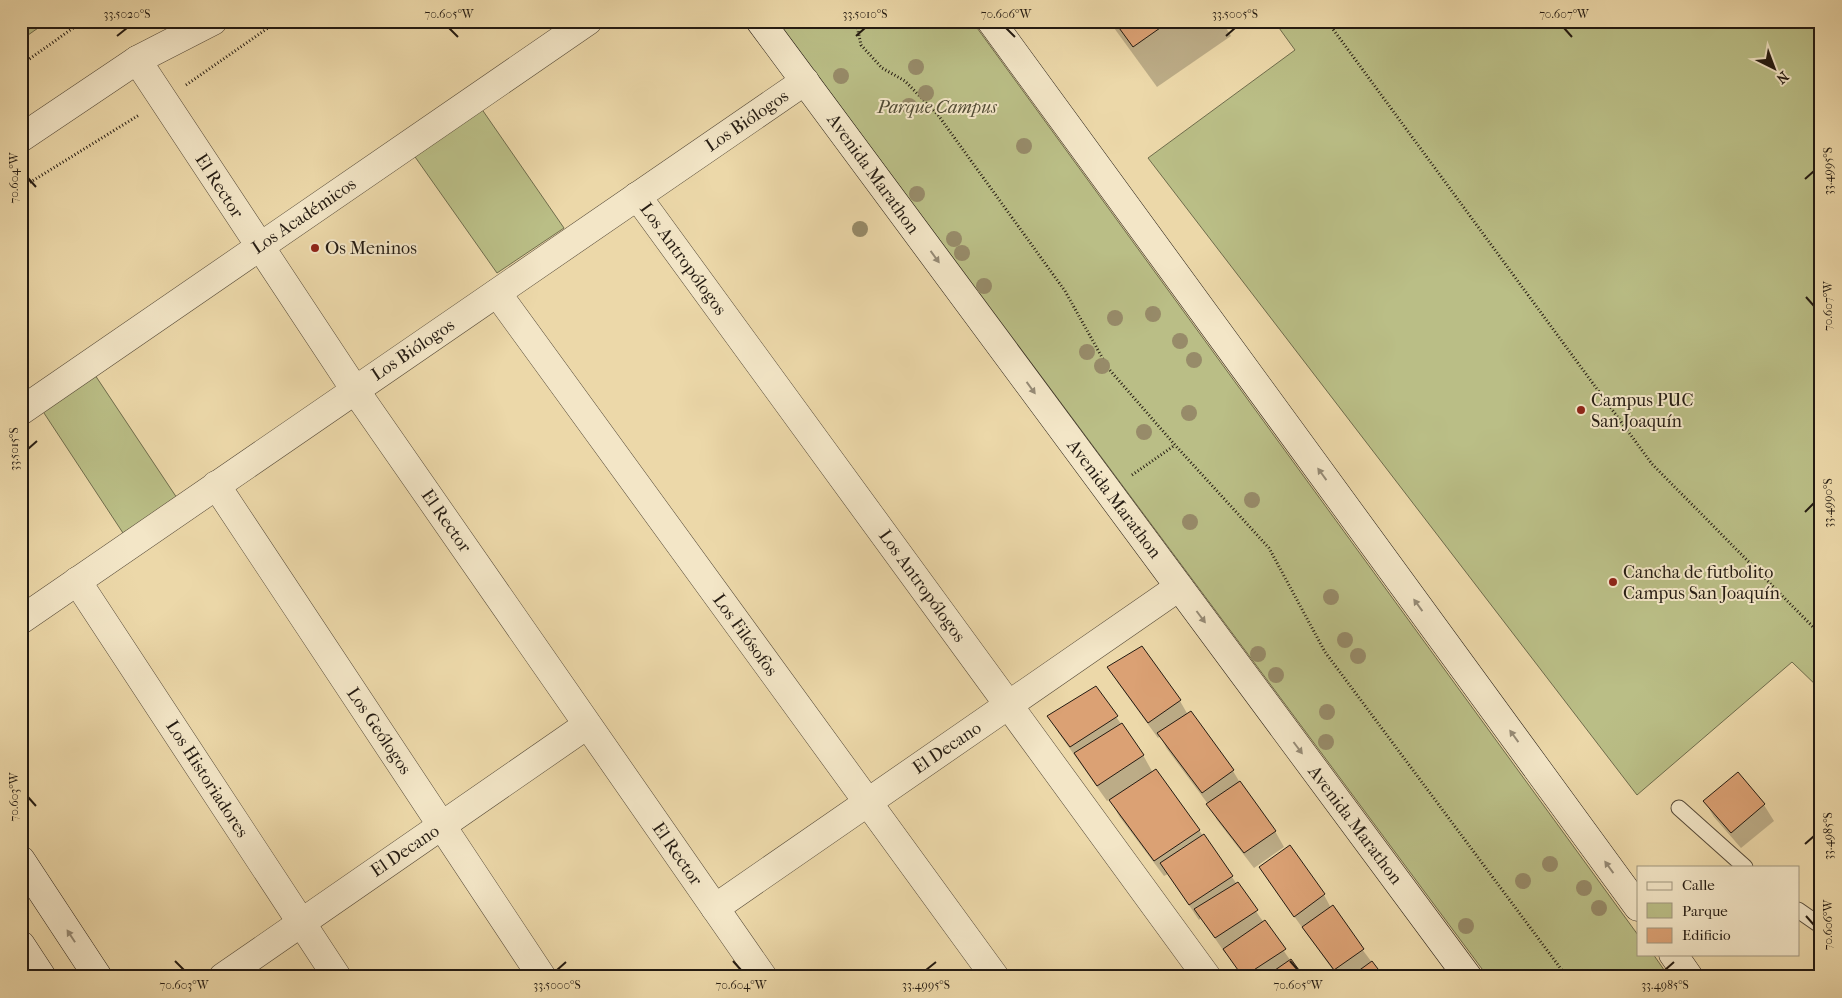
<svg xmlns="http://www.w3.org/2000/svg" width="1842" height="998" font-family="'IM FELL French Canon',serif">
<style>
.green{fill:#babe86;stroke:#6f6c4c}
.shadow{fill:#0003}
.building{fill:#dba174;stroke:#241b12}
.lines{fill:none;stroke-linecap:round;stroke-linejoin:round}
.service-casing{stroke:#564a38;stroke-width:17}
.minor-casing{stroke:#564a38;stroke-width:29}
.tertiary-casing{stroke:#564a38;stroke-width:29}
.secondary-casing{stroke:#241b12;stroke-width:29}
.path{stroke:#241b12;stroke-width:3;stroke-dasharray:1 2.5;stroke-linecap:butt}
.service{stroke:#f3e6c7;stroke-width:15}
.minor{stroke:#f3e6c7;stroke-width:28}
.tertiary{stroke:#f3e6c7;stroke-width:28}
.secondary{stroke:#f3e6c7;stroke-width:28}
.tree{fill:#978b69}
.oneway{fill:#968b76}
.ticks{fill:none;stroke:#241b12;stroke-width:2}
.poi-dot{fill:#8f2418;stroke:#f3e6c7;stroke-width:2}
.labels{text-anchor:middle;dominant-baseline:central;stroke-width:4;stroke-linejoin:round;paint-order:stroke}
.park-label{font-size:18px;font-style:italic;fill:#514c35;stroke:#f3e6c7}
.street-label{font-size:18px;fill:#241b12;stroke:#f3e6c7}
.poi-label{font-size:18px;fill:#241b12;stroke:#f3e6c7;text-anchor:start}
.neatline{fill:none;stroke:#241b12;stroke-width:2}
.ticks-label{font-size:12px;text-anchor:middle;fill:#241b12}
</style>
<rect width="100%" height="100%" fill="#ecd8a9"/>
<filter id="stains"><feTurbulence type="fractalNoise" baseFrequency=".004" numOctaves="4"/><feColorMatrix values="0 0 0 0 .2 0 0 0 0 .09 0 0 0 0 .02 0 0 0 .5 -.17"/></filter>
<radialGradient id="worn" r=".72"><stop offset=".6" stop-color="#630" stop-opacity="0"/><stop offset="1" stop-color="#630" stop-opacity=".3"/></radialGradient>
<g class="green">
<path d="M21 21H48L21 40Z"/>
<path d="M777 21H972L1638 935V954H1653L1669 977H1488Z"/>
<path d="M1274 21H1821V690L1792 662 1637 795 1148 158 1295 50Z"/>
<path d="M481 108 564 228 497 273 413 154Z"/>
<path d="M95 375 177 498 123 533 42 410Z"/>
</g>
<g class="shadow">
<path d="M1109 21H1222L1231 36 1157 87Z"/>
<path d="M1109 667 1180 701 1188 715 1233 771 1242 786 1275 831 1284 847 1254 868 1217 820 1208 804 1167 749 1160 736 1158 738 1118 683Z"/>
<path d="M1095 687 1143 755 1153 773 1199 830 1302 977H1243L1227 952 1225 953 1201 918 1199 920 1168 874 1164 876 1119 816 1110 799 1107 801 1058 732 1049 716Z"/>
<path d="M1738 774 1764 805 1774 821 1741 848 1714 817 1705 802Z"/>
<path d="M1260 868 1324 895 1331 908 1383 977H1338L1270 883Z"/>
</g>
<g class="building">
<path d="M1114 21H1170L1133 47Z"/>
<path d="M1142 646 1181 700 1148 723 1107 667Z"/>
<path d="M1096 686 1118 716 1070 747 1047 716Z"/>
<path d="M1191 711 1234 770 1202 793 1157 733Z"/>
<path d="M1122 723 1144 755 1097 786 1074 753Z"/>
<path d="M1156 769 1200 830 1154 861 1109 800Z"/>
<path d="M1738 772 1765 804 1731 833 1703 801Z"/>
<path d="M1240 781 1276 831 1244 853 1206 804Z"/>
<path d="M1204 834 1233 876 1189 905 1160 863Z"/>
<path d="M1290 845 1325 894 1294 917 1259 867Z"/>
<path d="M1238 882 1258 910 1215 938 1194 909Z"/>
<path d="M1333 905 1364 949 1334 970 1302 927Z"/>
<path d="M1265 920 1286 949 1243 977 1223 949Z"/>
<path d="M1291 959 1304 977H1265Z"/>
<path d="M1372 961 1384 977H1350Z"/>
</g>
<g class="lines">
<defs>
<g id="service">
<path d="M1679 808 1745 867"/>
<path d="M1798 910 1821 926"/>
</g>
<g id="minor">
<path d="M137 60 355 390 763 977"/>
<path d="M637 196 1207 977"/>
<path d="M497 293 995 977"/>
<path d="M21 411 588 21"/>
<path d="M216 485 542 977"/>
<path d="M77 581 337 977"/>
<path d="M21 620 805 81"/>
<path d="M715 908 1179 587"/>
<path d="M223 977 587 725"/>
</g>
<path id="tertiary" d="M21 138 137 60 213 21"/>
<g id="secondary">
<path d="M760 21 1468 977"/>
<path d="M991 21 1638 907"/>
<path d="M21 860 98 977"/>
<path d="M21 945 42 977"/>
<path d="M1673 954 1689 977"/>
</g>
</defs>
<use href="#service" class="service-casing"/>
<use href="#minor" class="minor-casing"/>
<use href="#tertiary" class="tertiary-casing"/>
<use href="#secondary" class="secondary-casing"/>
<g class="path">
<path d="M856 21 861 45 882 68 905 81 938 115 1065 291 1108 368 1175 445 1269 548 1325 652 1567 977"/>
<path d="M1327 21 1652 464 1821 635"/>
<path d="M21 65 83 21"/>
<path d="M186 85 278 21"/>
<path d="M21 188 139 115"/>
<path d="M1132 475 1175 445"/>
</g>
<use href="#service" class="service"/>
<use href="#minor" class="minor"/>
<use href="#tertiary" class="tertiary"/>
<use href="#secondary" class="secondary"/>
</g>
<g class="tree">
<circle cx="916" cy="67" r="8"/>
<circle cx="841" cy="76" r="8"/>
<circle cx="926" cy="93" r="8"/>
<circle cx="909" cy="106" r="8"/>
<circle cx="1024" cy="146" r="8"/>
<circle cx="917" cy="194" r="8"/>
<circle cx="860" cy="229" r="8"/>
<circle cx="954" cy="239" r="8"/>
<circle cx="962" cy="253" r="8"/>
<circle cx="984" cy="286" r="8"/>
<circle cx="1153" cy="314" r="8"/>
<circle cx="1115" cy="318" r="8"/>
<circle cx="1180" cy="341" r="8"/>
<circle cx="1087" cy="352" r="8"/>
<circle cx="1194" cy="360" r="8"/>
<circle cx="1102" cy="366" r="8"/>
<circle cx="1189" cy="413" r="8"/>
<circle cx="1144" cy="432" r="8"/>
<circle cx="1252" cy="500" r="8"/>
<circle cx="1190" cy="522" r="8"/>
<circle cx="1331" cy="597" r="8"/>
<circle cx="1345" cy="640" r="8"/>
<circle cx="1258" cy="654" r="8"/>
<circle cx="1358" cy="656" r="8"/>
<circle cx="1276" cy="675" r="8"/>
<circle cx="1327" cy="712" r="8"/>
<circle cx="1326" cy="742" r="8"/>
<circle cx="1550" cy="864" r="8"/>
<circle cx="1523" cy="881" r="8"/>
<circle cx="1584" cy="888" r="8"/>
<circle cx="1599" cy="908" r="8"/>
<circle cx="1466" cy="926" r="8"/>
</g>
<defs><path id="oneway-solid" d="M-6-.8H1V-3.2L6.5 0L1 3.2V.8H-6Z" transform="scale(1.25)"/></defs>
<g class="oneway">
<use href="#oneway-solid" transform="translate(935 257) rotate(54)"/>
<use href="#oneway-solid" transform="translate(1031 388) rotate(54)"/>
<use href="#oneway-solid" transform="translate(1322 474) rotate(-126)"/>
<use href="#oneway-solid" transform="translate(1418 605) rotate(-126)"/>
<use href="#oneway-solid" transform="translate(1201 617) rotate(53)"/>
<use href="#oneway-solid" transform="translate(1514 736) rotate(-126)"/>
<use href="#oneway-solid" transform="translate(1298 748) rotate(53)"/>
<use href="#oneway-solid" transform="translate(1609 867) rotate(-126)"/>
<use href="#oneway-solid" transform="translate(71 936) rotate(-123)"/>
</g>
<path class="ticks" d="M449 28 458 37M1006 28 1015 37M1564 28 1572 37M117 36 127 28M856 36 865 28M1226 36 1235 28M28 178 36 187M1805 179 1814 171M1806 297 1814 306M28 449 37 441M1805 512 1814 503M28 797 36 806M1805 844 1814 836M1806 916 1814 925M175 961 184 970M733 961 741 970M1290 961 1298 970M557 970 566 962M926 970 936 962M1665 970 1674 962"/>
<g class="poi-dot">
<circle cx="315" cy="248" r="5"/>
<circle cx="1581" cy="410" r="5"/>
<circle cx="1613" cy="582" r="5"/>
</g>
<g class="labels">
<g class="park-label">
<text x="937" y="107">Parque Campus</text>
</g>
<g class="street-label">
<text transform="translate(747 121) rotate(-34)">Los Biólogos</text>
<text transform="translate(873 174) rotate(54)">Avenida Marathon</text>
<text transform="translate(219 186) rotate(57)">El Rector</text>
<text transform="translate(304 216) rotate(-34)">Los Académicos</text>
<text transform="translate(683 259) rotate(54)">Los Antropólogos</text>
<text transform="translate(413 350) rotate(-34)">Los Biólogos</text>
<text transform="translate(1114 499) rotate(53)">Avenida Marathon</text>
<text transform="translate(446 521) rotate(55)">El Rector</text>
<text transform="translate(922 586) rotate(54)">Los Antropólogos</text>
<text transform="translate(745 635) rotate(54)">Los Filósofos</text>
<text transform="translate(379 731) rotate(56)">Los Geólogos</text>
<text transform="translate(947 748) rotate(-34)">El Decano</text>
<text transform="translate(207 779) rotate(57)">Los Historiadores</text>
<text transform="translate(1355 825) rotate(53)">Avenida Marathon</text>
<text transform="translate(405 851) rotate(-34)">El Decano</text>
<text transform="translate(677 854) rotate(55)">El Rector</text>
</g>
<g class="poi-label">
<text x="325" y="248">Os Meninos</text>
<text x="1591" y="400">Campus PUC<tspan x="1591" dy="21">San Joaquín</tspan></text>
<text x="1623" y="572">Cancha de futbolito<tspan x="1623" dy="21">Campus San Joaquín</tspan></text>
</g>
</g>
<rect width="1842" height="998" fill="none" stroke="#ecd8a9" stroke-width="55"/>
<rect x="1637" y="866" width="162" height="90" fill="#f3e6c7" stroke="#a0957f"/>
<rect x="1647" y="882" width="25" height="8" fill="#f3e6c7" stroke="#a0957f"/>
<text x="1682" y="890" font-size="15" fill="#241b12">Calle</text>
<rect x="1647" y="903" width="25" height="15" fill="#babe86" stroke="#a0957f"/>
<text x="1682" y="916" font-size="15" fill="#241b12">Parque</text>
<rect x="1647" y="928" width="25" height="15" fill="#dba174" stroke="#a0957f"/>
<text x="1682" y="940" font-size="15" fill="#241b12">Edificio</text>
<g transform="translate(1774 68) rotate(138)" stroke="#f3e6c7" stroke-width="4" paint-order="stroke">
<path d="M0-4L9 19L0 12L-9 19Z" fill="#241b12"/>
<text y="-8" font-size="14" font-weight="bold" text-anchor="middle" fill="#241b12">N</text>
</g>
<rect x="28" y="28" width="1786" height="942" class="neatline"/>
<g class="ticks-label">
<text x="127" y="18">33.5020°S</text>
<text x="449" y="18">70.605°W</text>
<text x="865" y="18">33.5010°S</text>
<text x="1006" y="18">70.606°W</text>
<text x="1235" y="18">33.5005°S</text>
<text x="1564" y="18">70.607°W</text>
<text transform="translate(1828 171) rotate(-90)" y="4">33.4995°S</text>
<text transform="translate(14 178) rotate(-90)" y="4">70.604°W</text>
<text transform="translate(1828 306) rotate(-90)" y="4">70.607°W</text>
<text transform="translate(14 449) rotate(-90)" y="4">33.5015°S</text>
<text transform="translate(1828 503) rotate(-90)" y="4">33.4990°S</text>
<text transform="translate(14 797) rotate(-90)" y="4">70.603°W</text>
<text transform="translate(1828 836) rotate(-90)" y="4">33.4985°S</text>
<text transform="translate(1828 925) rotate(-90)" y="4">70.606°W</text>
<text x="184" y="989">70.603°W</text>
<text x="557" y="989">33.5000°S</text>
<text x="741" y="989">70.604°W</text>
<text x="926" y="989">33.4995°S</text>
<text x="1298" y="989">70.605°W</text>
<text x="1665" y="989">33.4985°S</text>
</g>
<rect width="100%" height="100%" filter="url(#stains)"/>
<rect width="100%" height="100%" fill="url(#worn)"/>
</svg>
